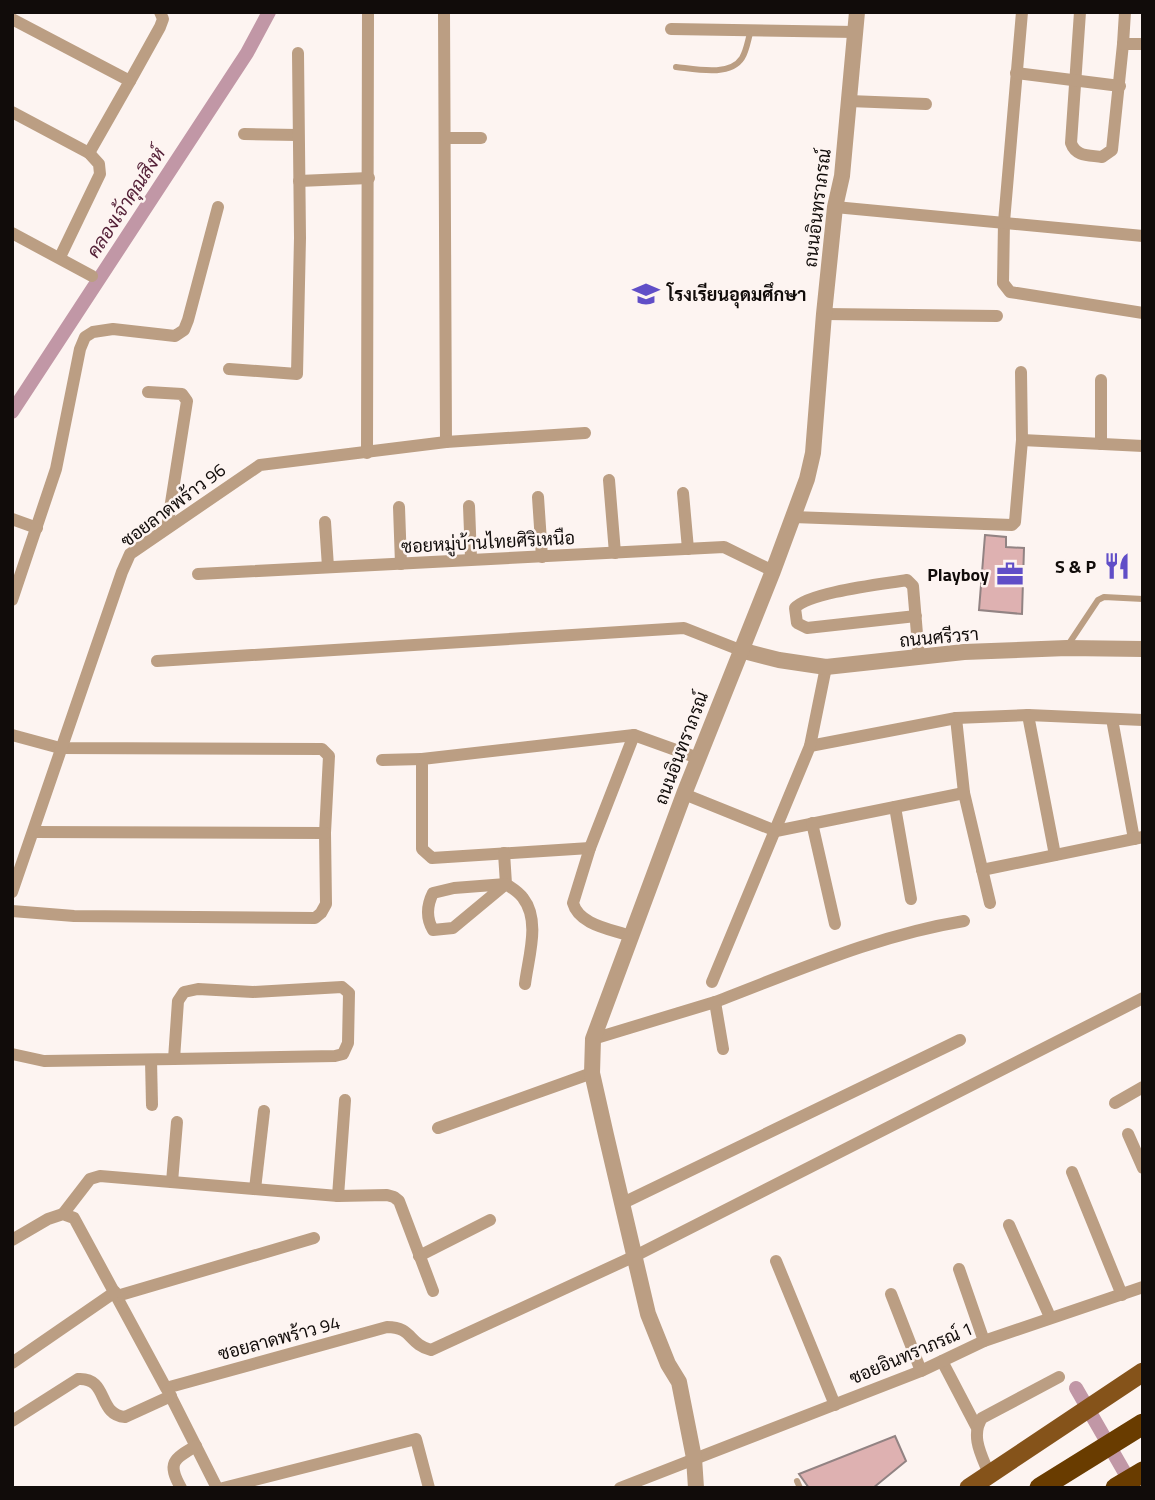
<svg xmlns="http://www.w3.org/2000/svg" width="1155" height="1500" font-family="'Titillium Web',Sarabun,sans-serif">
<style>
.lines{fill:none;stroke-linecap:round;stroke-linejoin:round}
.canal{stroke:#c197a6;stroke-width:14}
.building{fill:#deb1b1;stroke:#928383;stroke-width:2}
.service{stroke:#bb9e83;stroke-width:6}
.minor{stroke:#bb9e83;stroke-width:12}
.tertiary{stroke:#bb9e83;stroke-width:16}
.primary{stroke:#85531a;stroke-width:19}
.motorway{stroke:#693c00;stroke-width:21}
.labels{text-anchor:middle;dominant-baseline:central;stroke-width:5;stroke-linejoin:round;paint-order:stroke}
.street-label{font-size:18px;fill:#110c0a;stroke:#fdf4f1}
.poi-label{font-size:18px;font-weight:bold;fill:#110c0a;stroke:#fdf4f1;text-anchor:end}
.water-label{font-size:19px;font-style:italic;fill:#531f36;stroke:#fdf4f1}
</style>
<rect width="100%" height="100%" fill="#fdf4f1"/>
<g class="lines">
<g class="canal">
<path d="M12 412 247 53 269 12"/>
<path d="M1076 1388 1133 1487"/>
</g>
</g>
<g class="building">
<path d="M985 535 1006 537V547L1024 548 1022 614 979 610Z"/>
<path d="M895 1436 906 1461 873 1488H809L799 1474Z"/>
</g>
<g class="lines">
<g class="service">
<path d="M676 67C695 69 730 77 742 58 747 50 748 39 751 30"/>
<path d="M1068 645 1098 600 1104 597 1143 599"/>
<path d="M797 1481 800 1488"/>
</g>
<g class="minor">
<path d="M444 12 446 442"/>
<path d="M1022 12 1004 222 1003 283 1010 292 1143 313"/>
<path d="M1080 12 1071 143C1076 157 1089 155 1102 157L1112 150 1123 44"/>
<path d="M1125 12 1123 44H1143"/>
<path d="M12 19 130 81 160 27 163 19 160 12"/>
<path d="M671 29 855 32"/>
<path d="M1016 73 1120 86"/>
<path d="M849 101 926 104"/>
<path d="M12 112 89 153 99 164 100 174 60 257"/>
<path d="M244 134 297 135"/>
<path d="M446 138H481"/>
<path d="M89 153 130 81"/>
<path d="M299 181 369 178"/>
<path d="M835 207 1143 236"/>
<path d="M12 233 92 276"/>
<path d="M824 314 997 316"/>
<path d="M229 369 297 374 300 238 298 53"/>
<path d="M1101 380V444"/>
<path d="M148 392 182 394 187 401 167 528"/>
<path d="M1022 440 1143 446"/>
<path d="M367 453 368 12"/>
<path d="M609 480 615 553"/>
<path d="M683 493 688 549"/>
<path d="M538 497 542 557"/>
<path d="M469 506 471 558"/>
<path d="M399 507 401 564"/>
<path d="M793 517 1012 525 1015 522 1022 440 1021 372"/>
<path d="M12 519 37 528"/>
<path d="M325 522 328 567"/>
<path d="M198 574 724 547 773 571"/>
<path d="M12 600 56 469 80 349 85 337 93 332 113 329 175 336 184 330 188 320 218 207"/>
<path d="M916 616 807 628 797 623 795 608C809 592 884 584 907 580L913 586 919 658"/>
<path d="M157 661 684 628 740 650"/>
<path d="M1028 715 1055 855"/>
<path d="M956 718 964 793 990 903"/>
<path d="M1112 719 1134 839"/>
<path d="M12 735 60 748 322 749 329 756 325 833 326 904 321 913 315 918 74 916 12 911"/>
<path d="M810 746 956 718 1028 715 1143 720"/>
<path d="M382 760 422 759"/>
<path d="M684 794 776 831 964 793"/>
<path d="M895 807 911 899"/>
<path d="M812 823 835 924"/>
<path d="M34 832 325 833"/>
<path d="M590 848 432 858 422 849V759L634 735 698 758"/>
<path d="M504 853 506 884C512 888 519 892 523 898 541 921 528 958 525 984"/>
<path d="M982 870 1143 837"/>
<path d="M506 884 453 928 433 930C426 918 427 905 433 893L454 888Z"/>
<path d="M12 892 122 572 130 554 260 465 446 442 585 433"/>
<path d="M630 936C611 929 579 925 573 903L590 848 634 735"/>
<path d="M712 982 810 746 826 667"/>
<path d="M715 1002C797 971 877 935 964 921"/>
<path d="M593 1039 715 1002 723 1049"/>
<path d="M12 1054 44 1061 174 1059 335 1056 343 1054 348 1043 349 993 342 987 253 992 198 989 184 992 178 1001 174 1059"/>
<path d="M151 1060 152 1105"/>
<path d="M1115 1103 1143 1087"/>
<path d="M438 1128 592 1073"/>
<path d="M1128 1134 1143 1168"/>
<path d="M1072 1172 1122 1295"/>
<path d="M172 1182 177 1122"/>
<path d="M255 1189 264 1111"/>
<path d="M338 1196 345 1100"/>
<path d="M623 1203 960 1040"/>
<path d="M63 1214 90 1179 100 1176 338 1196 387 1195 394 1197 399 1201 433 1291"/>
<path d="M1009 1225 1050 1317"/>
<path d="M12 1240 48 1219 63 1214 74 1218 166 1388 387 1327C413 1327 408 1344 431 1350L635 1256 1143 998"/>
<path d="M419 1256 490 1220"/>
<path d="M776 1261 835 1405"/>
<path d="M959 1269 984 1341"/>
<path d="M891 1294 921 1371"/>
<path d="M117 1296 314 1238"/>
<path d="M942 1361 976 1426"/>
<path d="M12 1363 115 1292"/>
<path d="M168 1391 217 1488"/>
<path d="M12 1421 78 1379C109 1377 97 1415 125 1417L171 1396"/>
<path d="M989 1474C982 1456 970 1436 982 1418L1059 1377"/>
<path d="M181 1488C167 1463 173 1459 196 1446"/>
<path d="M223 1488 416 1439 429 1488"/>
<path d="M620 1488 921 1371 984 1341 1143 1287"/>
</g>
<g class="tertiary">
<path d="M740 650 779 660 826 667 964 652 1067 648 1143 649"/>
<path d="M696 1488 694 1458 679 1382 668 1364 648 1314 606 1135 592 1073 593 1039 684 794 773 571 807 479 813 453 824 314 835 207 842 176 857 12"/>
</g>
<path class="primary" d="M969 1488 1143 1372"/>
<g class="motorway">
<path d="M1040 1488 1143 1424"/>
<path d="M1116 1488 1143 1472"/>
</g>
</g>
<defs>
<symbol id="school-bare" viewBox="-9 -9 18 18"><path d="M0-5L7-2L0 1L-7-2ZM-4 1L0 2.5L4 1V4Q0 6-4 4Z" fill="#604ec7" stroke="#fdf4f1" stroke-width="2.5" paint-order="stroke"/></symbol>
<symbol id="restaurant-bare" viewBox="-9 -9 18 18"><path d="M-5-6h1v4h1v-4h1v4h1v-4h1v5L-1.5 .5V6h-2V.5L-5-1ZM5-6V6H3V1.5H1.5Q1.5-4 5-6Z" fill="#604ec7" stroke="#fdf4f1" stroke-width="2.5" paint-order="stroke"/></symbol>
<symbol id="office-bare" viewBox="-9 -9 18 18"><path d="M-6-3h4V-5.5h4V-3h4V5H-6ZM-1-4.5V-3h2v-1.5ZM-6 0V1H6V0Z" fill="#604ec7" stroke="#fdf4f1" stroke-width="2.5" paint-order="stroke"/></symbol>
</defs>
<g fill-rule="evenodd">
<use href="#school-bare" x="627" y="275" width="38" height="38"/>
<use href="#restaurant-bare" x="1098" y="547" width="38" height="38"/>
<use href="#office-bare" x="991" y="555" width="38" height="38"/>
</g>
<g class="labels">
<g class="street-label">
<text transform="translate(817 208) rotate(-83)">ถนนอินทราภรณ์</text>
<text transform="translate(173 505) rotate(-37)">ซอยลาดพร้าว 96</text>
<text transform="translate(488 542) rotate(-3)">ซอยหมู่บ้านไทยศิริเหนือ</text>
<text transform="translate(939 637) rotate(-5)">ถนนศรีวรา</text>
<text transform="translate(681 748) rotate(-69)">ถนนอินทราภรณ์</text>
<text transform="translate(279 1338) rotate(-15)">ซอยลาดพร้าว 94</text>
<text transform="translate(911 1353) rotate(-23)">ซอยอินทราภรณ์ 1</text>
</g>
<g class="poi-label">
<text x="667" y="294" text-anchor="start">โรงเรียนอุดมศึกษา</text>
<text x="1096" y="566">S &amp; P</text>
<text x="989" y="574">Playboy</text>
</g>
<g class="water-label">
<text transform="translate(125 202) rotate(-57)">คลองเจ้าคุณสิงห์</text>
</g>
</g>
<rect width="1155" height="1500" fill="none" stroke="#110c0a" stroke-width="28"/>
</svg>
